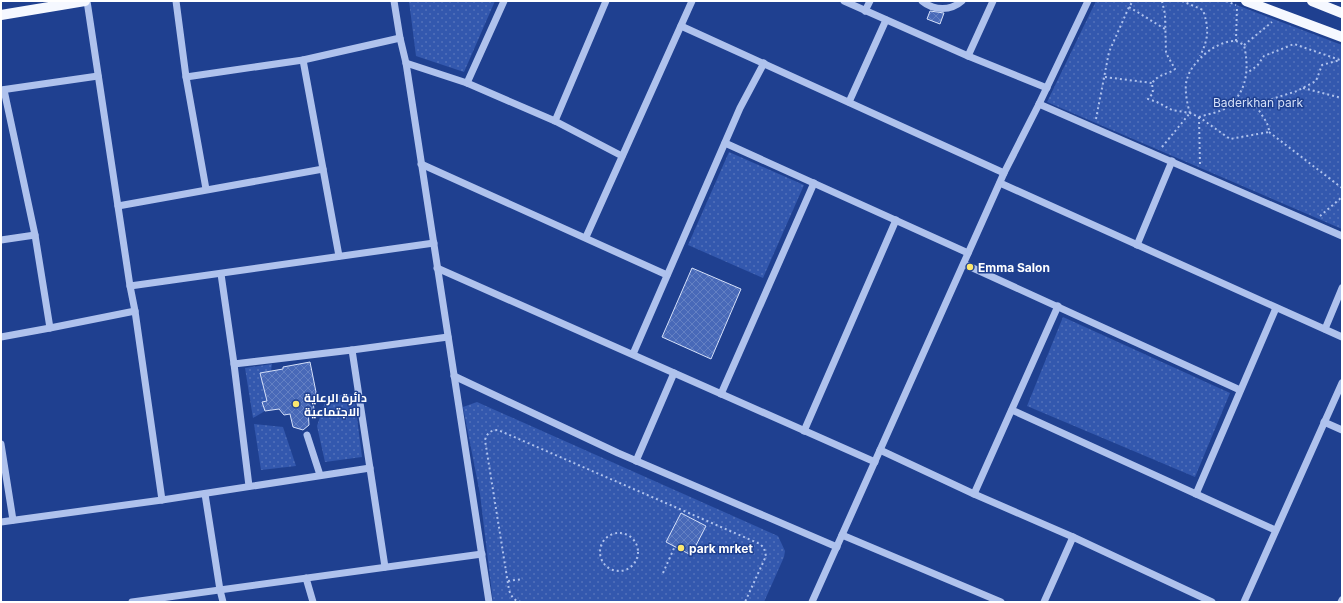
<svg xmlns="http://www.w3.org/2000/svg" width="1343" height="603" font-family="Inter,Cairo,sans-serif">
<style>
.green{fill:url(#green-dots)}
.building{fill:url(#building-cross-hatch);stroke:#d5e0f9}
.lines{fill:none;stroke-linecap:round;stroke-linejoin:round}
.path{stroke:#afc2ed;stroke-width:2;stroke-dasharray:2 3;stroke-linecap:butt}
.minor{stroke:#afc2ed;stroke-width:7}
.major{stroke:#f5f8ff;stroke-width:10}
.poi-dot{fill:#fbe76f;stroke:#1f4090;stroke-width:1.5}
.labels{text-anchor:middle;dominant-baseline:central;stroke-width:3;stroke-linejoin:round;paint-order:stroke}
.park-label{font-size:12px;fill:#d5e0f9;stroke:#1f4090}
.poi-label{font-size:12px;font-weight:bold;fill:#fff;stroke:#1f4090;text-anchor:start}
</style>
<defs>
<pattern id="green-dots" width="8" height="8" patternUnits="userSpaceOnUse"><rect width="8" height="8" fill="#3358ae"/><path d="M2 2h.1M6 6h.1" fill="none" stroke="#5271ba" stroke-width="1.8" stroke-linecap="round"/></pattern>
<pattern id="building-cross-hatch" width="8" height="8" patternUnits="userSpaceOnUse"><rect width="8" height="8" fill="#4869b8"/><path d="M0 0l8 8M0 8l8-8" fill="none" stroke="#6380c3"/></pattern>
</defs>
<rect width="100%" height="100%" fill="#1f4090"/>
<g class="green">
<path d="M409 1H495L464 72 416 56Z"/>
<path d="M1096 1H1226L1342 45V229L1047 102Z"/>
<path d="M729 152 804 185 763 278 688 245Z"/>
<path d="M1063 317 1230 393 1195 477 1027 406Z"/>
<path d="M272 364 271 371 260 373 267 401 262 402 265 411 253 418 245 368Z"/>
<path d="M354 394 362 457 325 462 317 426 327 396Z"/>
<path d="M477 402 778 536 785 551 784 557 764 602H493L480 494 463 407Z"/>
<path d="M254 424 283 427 296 466 261 470Z"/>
</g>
<g class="building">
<path d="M930 11 944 13 940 24 927 19Z"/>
<path d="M692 268 741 289 711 359 662 337Z"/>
<path d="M310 362 316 392 313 401 314 410H308L309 425 303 430 293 427 290 414 284 415 279 409 265 411 262 402 267 401 260 373 283 369V367Z"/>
<path d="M681 513 706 526 691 555 666 542Z"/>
</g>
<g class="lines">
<g class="path">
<path d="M1162 1 1165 14 1166 53 1175 69C1165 76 1160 73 1152 83L1153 93 1148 99 1157 102 1172 110 1190 113 1199 117 1230 139 1269 132C1269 121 1259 114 1256 104L1297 91 1316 81 1322 65 1340 60 1294 44 1264 56 1257 66 1247 73"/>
<path d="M1182 1 1203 10C1209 28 1209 38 1200 56"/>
<path d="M1226 1 1236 5"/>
<path d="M1129 7 1165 29"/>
<path d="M1236 41 1237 6"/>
<path d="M1244 45 1272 22"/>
<path d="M1105 77 1152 83"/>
<path d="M1303 88 1342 98"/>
<path d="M1190 113C1187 104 1184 88 1187 79 1192 61 1216 41 1235 41 1238 41 1241 44 1244 45"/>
<path d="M1199 117C1208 114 1222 112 1229 106 1248 90 1249 67 1244 45"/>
<path d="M1199 117 1200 164"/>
<path d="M1096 119 1109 52 1129 7 1133 1"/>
<path d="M1269 132 1342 188"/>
<path d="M1162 147 1190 113"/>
<path d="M1320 216 1342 197"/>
<circle cx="619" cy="552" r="19"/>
<path d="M663 573 675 546"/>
<path d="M508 581 523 579"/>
<path d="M521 602C514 601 511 596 509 590L485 440C487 433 491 430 498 430L760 544 764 548 766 556 745 602"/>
</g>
<g class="minor">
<path d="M87 1 130 286 135 311 162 500"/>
<path d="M176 1 186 77 206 189"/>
<path d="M394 1 400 38 406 63 489 602"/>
<path d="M844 1 968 56 1047 88"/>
<path d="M922 1C934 11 951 11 962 1"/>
<path d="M865 11 870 1"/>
<path d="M681 26 1004 173"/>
<path d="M968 56 993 1"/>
<path d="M406 63 467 83 555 121 622 156"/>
<path d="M186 77 303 60"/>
<path d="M467 83 504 1"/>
<path d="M1 90 98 76"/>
<path d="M4 90 35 235 50 328"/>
<path d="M849 102 886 20"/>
<path d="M1039 104 1342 236"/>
<path d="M555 121 606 1"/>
<path d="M725 143 968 253"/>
<path d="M421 164 667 275"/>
<path d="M1000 183 1342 337"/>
<path d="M118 206 323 169"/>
<path d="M586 237 692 1"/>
<path d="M1 240 35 235"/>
<path d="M1137 245 1172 161"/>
<path d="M339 256 303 60 400 38"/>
<path d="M964 264 1240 390"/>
<path d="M437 268 875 462"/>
<path d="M221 274 234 364 249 486"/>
<path d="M130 286 434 243"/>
<path d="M1325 329 1342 288"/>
<path d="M1 337 50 328 135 311"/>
<path d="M352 350 385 567"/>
<path d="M633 354 740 108 764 63"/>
<path d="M234 364 352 350 448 337"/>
<path d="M454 376 618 453 837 547"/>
<path d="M721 394 814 183"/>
<path d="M1012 410 1275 530"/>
<path d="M1324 422 1342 430"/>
<path d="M804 431 896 220"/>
<path d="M307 435 320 475"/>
<path d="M1 444 13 520"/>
<path d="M880 450 974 494 1073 537 1212 602"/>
<path d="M636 461 674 373"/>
<path d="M205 494 220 590 223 602"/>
<path d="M974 494 1058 306"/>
<path d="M1196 494 1276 308"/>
<path d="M1 522 162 500 370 468"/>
<path d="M842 535 1001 602"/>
<path d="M306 578 313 602"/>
<path d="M132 602 482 554"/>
<path d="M812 602 1004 173 1039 104 1088 1"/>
<path d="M1044 602 1073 537"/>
<path d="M1244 602 1342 383"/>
<path d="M1341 602 1342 600"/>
</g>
<g class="major">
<path d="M1246 1 1342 37"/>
<path d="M1312 1 1342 13"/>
<path d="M1 15 85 1"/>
</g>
</g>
<g class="poi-dot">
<circle cx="970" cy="267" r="4"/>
<circle cx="296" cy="404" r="4"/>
<circle cx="681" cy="548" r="4"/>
</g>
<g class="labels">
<g class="park-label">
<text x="1258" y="102">Baderkhan park</text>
</g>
<g class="poi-label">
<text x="978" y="267">Emma Salon</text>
<text x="304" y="397">دائرة الرعاية<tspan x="304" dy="14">الاجتماعية</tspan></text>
<text x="689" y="548">park mrket</text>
</g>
</g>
<rect width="1343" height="603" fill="none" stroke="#ffffff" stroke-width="4"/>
</svg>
